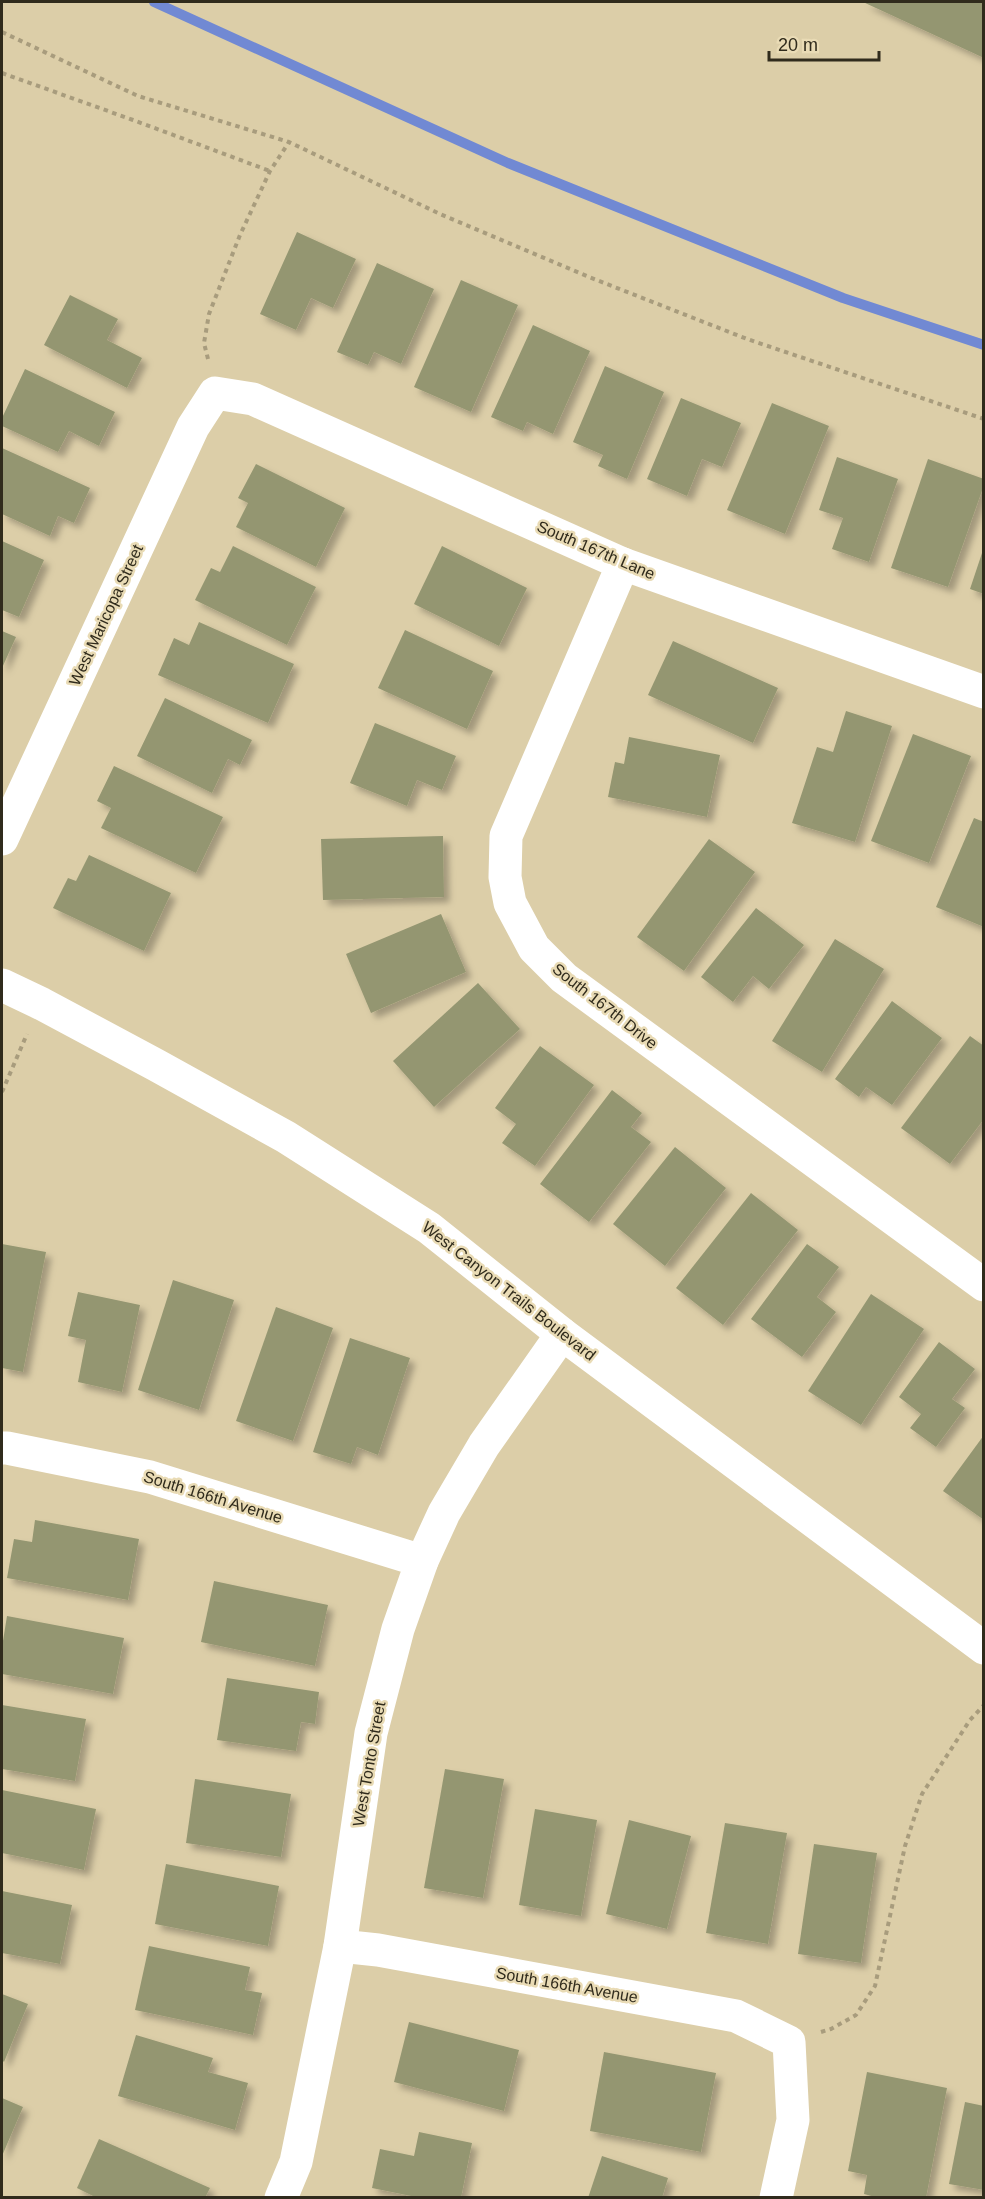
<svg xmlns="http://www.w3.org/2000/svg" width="985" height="2199" font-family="Arial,sans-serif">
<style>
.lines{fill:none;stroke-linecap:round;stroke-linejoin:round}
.stream{stroke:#7189d3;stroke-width:10}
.building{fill:#949671;filter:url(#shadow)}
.path{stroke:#a89c7d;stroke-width:4;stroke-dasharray:4.5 4.5;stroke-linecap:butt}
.minor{stroke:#fff;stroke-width:33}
.labels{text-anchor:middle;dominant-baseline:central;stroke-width:5;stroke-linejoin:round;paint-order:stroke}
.street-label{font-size:16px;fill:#302b1c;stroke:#e9dbb5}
</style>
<defs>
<filter id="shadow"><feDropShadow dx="5.5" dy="5.5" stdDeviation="3" flood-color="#0004"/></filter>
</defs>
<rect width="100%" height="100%" fill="#dccea8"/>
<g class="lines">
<path class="stream" d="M154 2 508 163 843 298 984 345"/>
</g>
<g class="building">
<path d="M863 2H984V58Z"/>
<path d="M297 232 356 259 333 308 311 298 296 330 260 314Z"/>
<path d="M377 263 434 289 401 364 374 352 368 365 337 352Z"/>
<path d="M461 280 518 305 471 412 414 387Z"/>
<path d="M70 295 118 319 107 340 142 358 127 388 44 345Z"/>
<path d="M533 325 590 351 553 434 527 422 523 431 491 417Z"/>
<path d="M605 366 664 392 627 479 598 466 603 455 573 442Z"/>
<path d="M25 369 115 412 99 446 69 431 58 452 2 426V418Z"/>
<path d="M681 398 741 423 722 467 702 459 687 496 647 479Z"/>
<path d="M772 403 829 426 785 534 727 510Z"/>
<path d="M2 448 90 488 74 523 58 516 50 536 2 514Z"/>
<path d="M837 457 898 479 869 562 832 549 843 518 819 510Z"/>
<path d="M928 459 984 479V485L948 587 891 568Z"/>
<path d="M256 464 345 508 316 567 236 527 248 503 238 498Z"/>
<path d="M2 541 44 560 19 617 2 610Z"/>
<path d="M233 546 316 587 287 645 195 600 211 568 220 572Z"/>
<path d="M442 546 527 588 499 646 414 604Z"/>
<path d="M983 550H984V594L970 589Z"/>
<path d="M199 622 294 664 268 723 158 675 174 638 189 645Z"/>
<path d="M405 630 493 671 467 729 378 688Z"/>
<path d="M2 631 16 637 2 668Z"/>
<path d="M673 641 778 688 753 743 648 695Z"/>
<path d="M165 698 252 740 240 765 228 759 212 793 137 756Z"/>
<path d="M846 711 892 726 855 842 792 823 817 747 833 752Z"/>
<path d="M375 723 456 756 442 790 417 780 407 806 350 783Z"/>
<path d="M913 734 971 756 929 863 871 841Z"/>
<path d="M629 737 720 755 707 817 608 797 615 762 624 764Z"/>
<path d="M114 766 223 817 196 873 101 828 111 808 97 801Z"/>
<path d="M974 818 984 822V927L936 907Z"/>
<path d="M443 836 444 897 323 900 321 839Z"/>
<path d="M709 839 755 872 684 971 637 937Z"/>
<path d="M89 855 171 893 144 951 53 908 68 878 76 881Z"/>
<path d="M756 908 804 945 769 989 753 976 733 1002 701 977Z"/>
<path d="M441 914 466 972 371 1013 346 954Z"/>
<path d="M835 939 884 969 822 1072 772 1041Z"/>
<path d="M478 983 520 1029 434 1107 393 1061Z"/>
<path d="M892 1001 942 1038 892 1105 866 1087 859 1097 835 1079Z"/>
<path d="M970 1036 984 1046V1119L950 1164 901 1128Z"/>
<path d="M540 1046 594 1085 535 1166 502 1143 516 1124 495 1108Z"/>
<path d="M612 1090 642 1113 631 1127 651 1142 589 1222 540 1184Z"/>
<path d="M675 1147 726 1188 665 1266 613 1224Z"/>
<path d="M751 1193 798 1230 723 1325 676 1288Z"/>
<path d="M2 1244 46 1252 23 1372 2 1368Z"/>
<path d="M807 1244 839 1267 817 1297 836 1312 802 1357 751 1319Z"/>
<path d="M173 1280 234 1300 199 1410 138 1390Z"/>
<path d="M78 1292 140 1305 122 1392 78 1382 86 1340 68 1336Z"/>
<path d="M871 1294 924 1329 861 1425 808 1391Z"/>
<path d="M276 1307 333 1328 293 1441 236 1421Z"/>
<path d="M350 1338 410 1358 378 1455 357 1447 351 1464 313 1452Z"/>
<path d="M939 1342 975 1369 952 1399 965 1408 936 1447 910 1428 921 1414 899 1397Z"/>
<path d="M984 1435V1520L943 1491Z"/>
<path d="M35 1520 139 1539 128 1600 7 1578 14 1539 32 1542Z"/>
<path d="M214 1581 328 1605 315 1666 201 1642Z"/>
<path d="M7 1616 124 1638 113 1694 2 1674V1647Z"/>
<path d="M227 1678 319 1692 315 1724 301 1722 296 1751 217 1740Z"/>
<path d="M2 1705 86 1719 75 1781 2 1769Z"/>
<path d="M445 1769 504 1779 483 1898 424 1888Z"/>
<path d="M195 1779 291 1794 281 1857 186 1843Z"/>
<path d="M2 1790 96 1809 84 1870 2 1853Z"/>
<path d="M535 1809 597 1820 581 1916 519 1905Z"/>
<path d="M629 1820 691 1836 667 1929 606 1914Z"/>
<path d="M725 1823 787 1833 768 1944 706 1933Z"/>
<path d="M814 1844 877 1853 861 1963 798 1954Z"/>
<path d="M166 1864 279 1886 268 1946 155 1924Z"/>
<path d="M2 1891 72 1905 60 1964 2 1953Z"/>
<path d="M149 1946 250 1967 245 1990 262 1993 253 2035 135 2010Z"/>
<path d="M2 1994 28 2004 4 2062 2 2060Z"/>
<path d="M409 2022 519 2050 504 2111 394 2082Z"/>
<path d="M136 2035 213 2058 208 2072 248 2083 235 2130 118 2096Z"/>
<path d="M604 2052 716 2073 701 2152 590 2131Z"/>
<path d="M867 2072 947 2088 926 2198H879L864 2194 867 2175 848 2171Z"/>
<path d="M2 2098 23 2107 2 2156Z"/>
<path d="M965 2102 984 2106V2190L949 2184Z"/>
<path d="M419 2132 472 2143 461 2198H421L372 2188 380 2149 414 2156Z"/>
<path d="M99 2139 210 2188 205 2198H97L77 2188Z"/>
<path d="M602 2156 668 2178 662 2198H588Z"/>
</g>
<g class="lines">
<g class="path">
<path d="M2 32 138 96 289 142 440 214 589 277 747 339 984 419"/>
<path d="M2 73 133 120 270 171"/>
<path d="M208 359 204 343 209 314 240 235 270 171 289 142"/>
<path d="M2 1092 27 1034"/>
<path d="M821 2032 831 2029 856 2015 875 1986 905 1846 922 1794 970 1720 984 1705"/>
</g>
<g class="minor">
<path d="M623 564 506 836 505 877 510 903 534 948 564 978 984 1285"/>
<path d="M2 839 193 427 215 393 253 399 623 564 984 692"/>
<path d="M2 985 42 1004 156 1065 286 1137 429 1228 562 1334 984 1648"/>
<path d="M2 1448H7L150 1477 422 1561"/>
<path d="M340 1946 378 1950 736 2016 789 2042 793 2120 776 2198"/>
<path d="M281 2198 296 2162 340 1946 371 1733 398 1629 422 1561 444 1513 484 1445 562 1334"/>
</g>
</g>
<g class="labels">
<g class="street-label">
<text transform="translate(596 550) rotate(23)">South 167th Lane</text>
<text transform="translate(106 615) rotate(-65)">West Maricopa Street</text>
<text transform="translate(605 1006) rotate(38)">South 167th Drive</text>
<text transform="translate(509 1291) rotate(38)">West Canyon Trails Boulevard</text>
<text transform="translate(213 1497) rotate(17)">South 166th Avenue</text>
<text transform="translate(369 1764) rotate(-80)">West Tonto Street</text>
<text transform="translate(567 1985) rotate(10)">South 166th Avenue</text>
</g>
</g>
<rect width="985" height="2199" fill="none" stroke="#302b1c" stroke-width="6"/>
<path d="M769 51v9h110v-9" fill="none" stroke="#302b1c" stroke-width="3"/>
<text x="778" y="51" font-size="18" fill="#302b1c" stroke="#e9dbb5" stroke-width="4.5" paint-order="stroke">20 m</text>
</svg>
